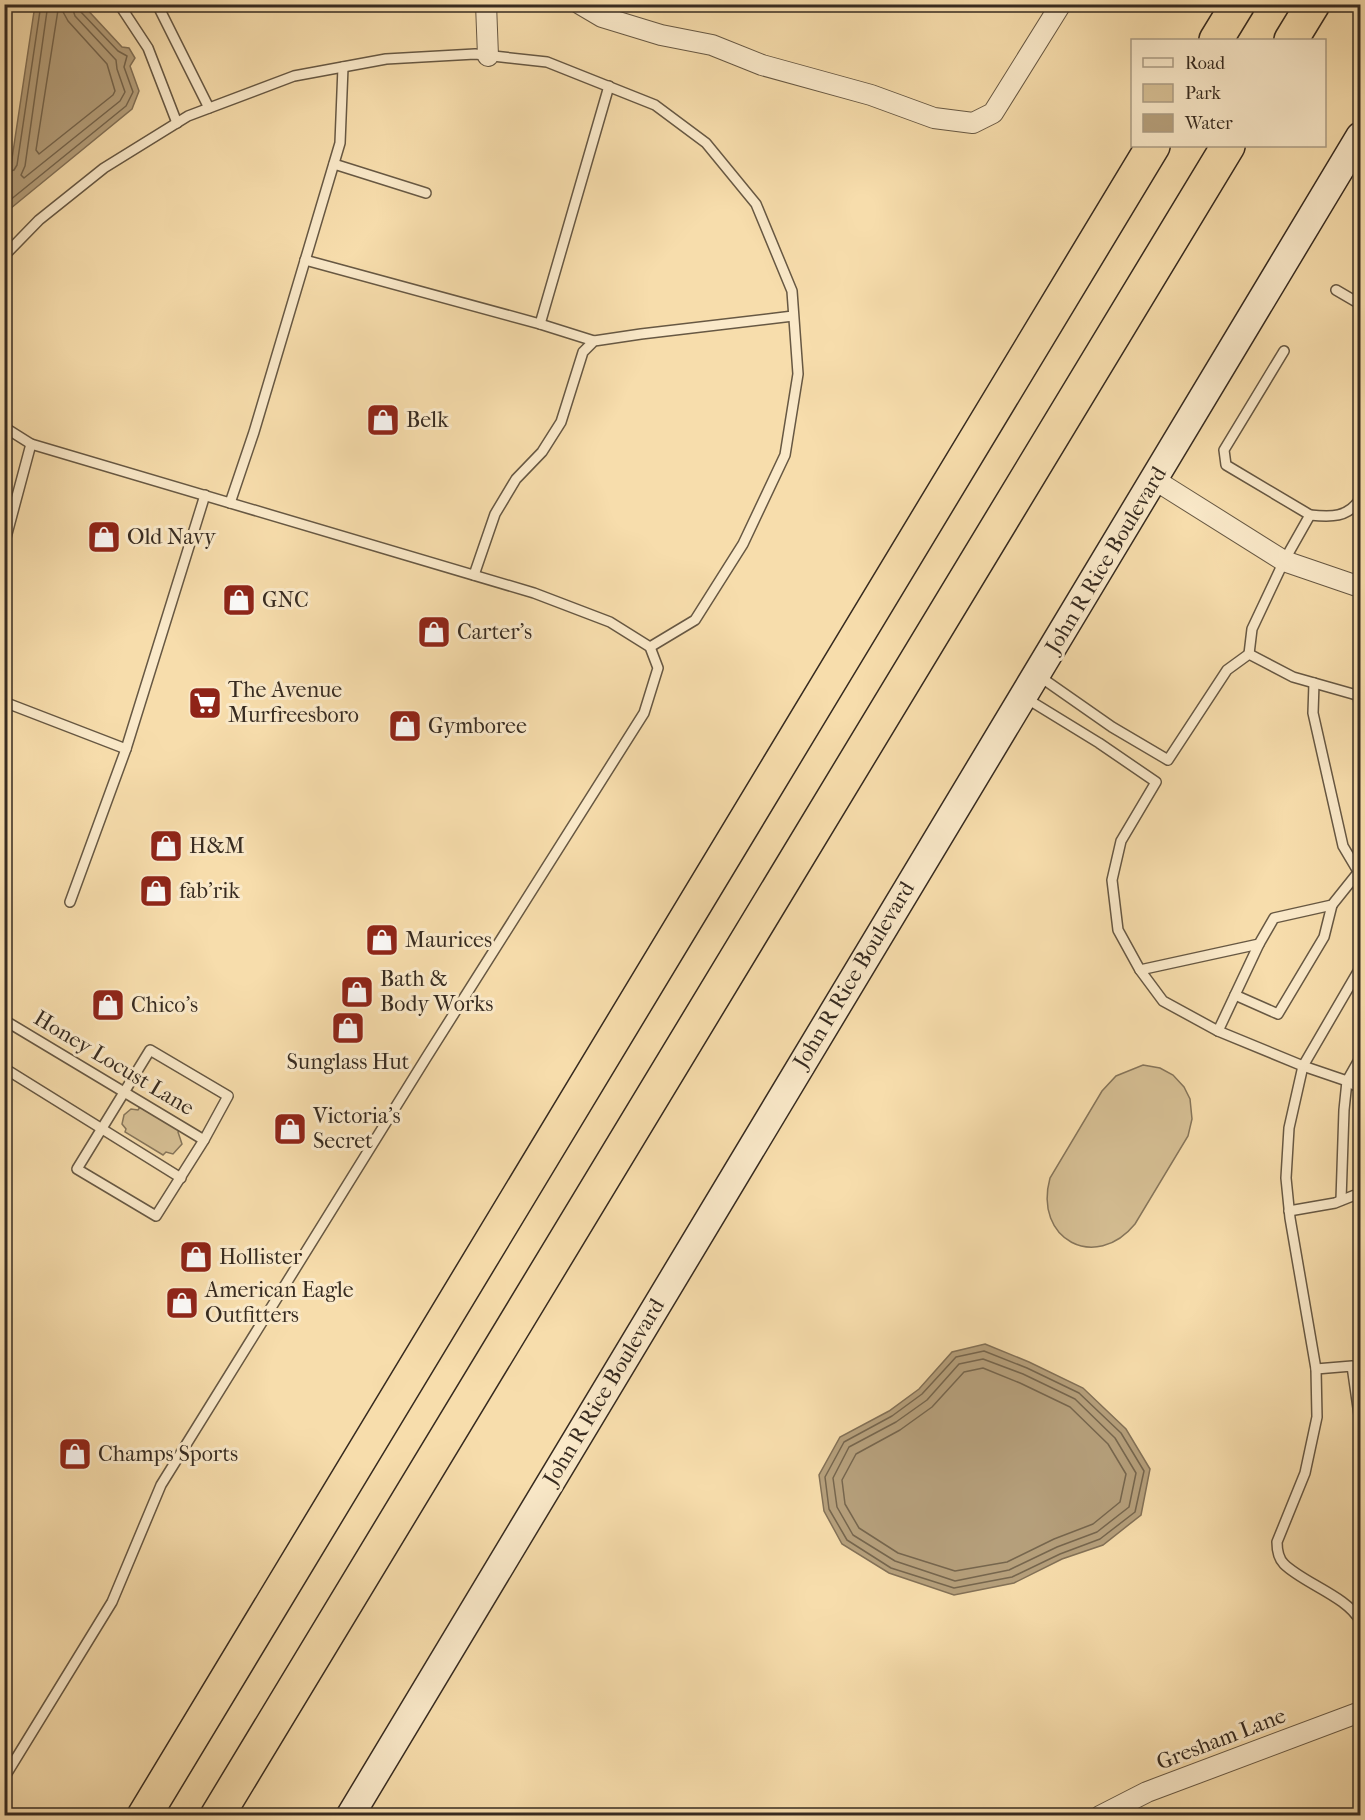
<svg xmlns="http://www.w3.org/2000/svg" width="1365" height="1820" font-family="'IM FELL French Canon',serif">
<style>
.green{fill:#d6bf94;stroke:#86755a;stroke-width:1.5}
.water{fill:#b6a07c;stroke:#837157;stroke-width:1.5}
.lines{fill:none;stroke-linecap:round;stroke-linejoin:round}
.shore{stroke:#76664e;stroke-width:1.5}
.lane-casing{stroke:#675843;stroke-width:12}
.street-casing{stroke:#675843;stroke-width:22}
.secondary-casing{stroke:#372b20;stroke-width:30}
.highway-casing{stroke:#372b20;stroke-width:36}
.lane{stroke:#fae9c9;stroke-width:9}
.street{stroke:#fae9c9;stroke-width:20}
.secondary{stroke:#fae9c9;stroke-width:27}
.highway{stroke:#f7ddac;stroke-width:33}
.labels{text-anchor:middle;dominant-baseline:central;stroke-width:6;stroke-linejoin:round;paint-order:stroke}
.poi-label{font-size:22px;fill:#372b20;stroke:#fae9c9;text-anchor:start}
.street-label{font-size:22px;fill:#372b20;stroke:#fae9c9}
</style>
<rect width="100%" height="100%" fill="#f7ddac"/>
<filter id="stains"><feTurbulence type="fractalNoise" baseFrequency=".00333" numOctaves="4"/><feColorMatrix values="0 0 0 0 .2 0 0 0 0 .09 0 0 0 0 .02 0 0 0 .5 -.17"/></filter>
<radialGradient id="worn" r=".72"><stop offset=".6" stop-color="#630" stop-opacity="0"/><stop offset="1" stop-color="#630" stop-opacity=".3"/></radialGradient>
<g class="green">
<path d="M1143 1065 1160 1068 1173 1075 1184 1087 1190 1099 1192 1119 1188 1136 1135 1224C1096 1272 1033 1240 1050 1178L1102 1091 1116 1076Z"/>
<path d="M140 1107 179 1130 178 1132 182 1144 173 1154 166 1152 163 1155 125 1132 126 1129 122 1124 124 1115 131 1109 138 1110Z"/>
</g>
<g class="water">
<path d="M35 5H83L122 47 129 48 135 58 130 66 139 91 132 109 5 213V168L11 165Z"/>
<path d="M985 1344 1029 1362 1083 1388 1126 1429 1150 1469 1141 1515 1103 1545 1062 1559 1014 1583 954 1595 889 1573 842 1544 824 1511 819 1475 840 1437 889 1411 919 1389 952 1352Z"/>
</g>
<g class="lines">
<g class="shore">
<path d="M48 4 25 166 21 175 24 178 120 101 125 92 117 69 116 60 75 16 71 4"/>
<path d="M58 10H62L68 21 107 64 115 91 113 95 39 154 36 150Z"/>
<path d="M4 173 14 170 17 165 41 4"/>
<path d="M4 205 126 106 133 92 124 67 127 56 118 51 80 11 79 4"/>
<path d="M984 1351 1027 1368 1079 1393 1121 1433 1144 1471 1135 1512 1100 1539 1060 1554 1012 1577 954 1588 891 1568 847 1540 829 1509 825 1477 844 1442 892 1416 922 1394 956 1357Z"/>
<path d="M983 1359 1023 1374 1075 1399 1115 1438 1136 1473 1129 1507 1097 1532 1057 1547 1009 1570 955 1581 895 1561 853 1535 837 1507 833 1478 849 1447 896 1422 927 1400 959 1364Z"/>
<path d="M983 1368 1020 1383 1070 1407 1108 1444 1126 1474 1120 1502 1093 1524 1054 1539 1007 1562 955 1571 898 1553 859 1528 845 1504 842 1480 856 1454 900 1430 932 1407 964 1372Z"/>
</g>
<defs>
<g id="lane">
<path d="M119 4 148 48 177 123"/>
<path d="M157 4 209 108"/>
<path d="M334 164 426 193"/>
<path d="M4 256 39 220 104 168 188 116 294 76 386 59 475 54 547 62 655 105 706 143 756 204 792 291 798 374 785 455 743 544 695 620 650 647"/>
<path d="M305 260 540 324 594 341"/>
<path d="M1336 290 1360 304"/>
<path d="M540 324 609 86"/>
<path d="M4 427 31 444 534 593 610 622 650 647 658 668 644 713 426 1058 161 1485 112 1602 4 1778"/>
<path d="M230 503 254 432 340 143 343 67"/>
<path d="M1310 515C1331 517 1348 518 1360 499"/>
<path d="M4 545 31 444"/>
<path d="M474 575 495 514 516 479 542 452 561 422 583 352 594 341 641 334 793 316"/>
<path d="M1249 654 1252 629 1284 561 1310 515 1226 465 1224 450 1284 351"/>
<path d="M1039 676 1112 727 1168 760 1227 670 1249 654 1293 677 1360 696"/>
<path d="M1314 683 1313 713 1343 846 1359 873"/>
<path d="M1358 696 1360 709"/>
<path d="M1024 697 1099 743 1156 782 1121 841 1112 880 1118 930 1140 970 1163 1001 1218 1031 1303 1066 1347 1081 1360 1088"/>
<path d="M4 702 126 749 70 902"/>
<path d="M126 749 205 495"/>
<path d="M1360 968 1303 1066 1289 1128 1286 1178 1290 1218 1316 1369 1317 1417 1305 1473 1277 1542C1277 1550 1278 1558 1284 1564 1303 1583 1348 1597 1360 1621"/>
<path d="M1140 970 1259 944 1274 918 1332 905 1360 870"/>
<path d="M1235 995 1278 1014 1324 937 1332 905"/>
<path d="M4 1020 204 1140"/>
<path d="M1218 1031 1259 944"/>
<path d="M150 1050 228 1096 204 1140 156 1216 77 1169Z"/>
<path d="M4 1068 181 1178"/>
<path d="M1341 1200 1344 1110 1347 1081 1360 1058"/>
<path d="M1289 1211 1335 1203 1360 1193"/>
<path d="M1316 1369 1352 1366 1360 1422"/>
</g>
<g id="street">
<path d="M486 4 488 56"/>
<path d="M580 4 602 17 661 35 712 45 762 65 871 95 934 118 973 123 993 113 1061 4"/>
<path d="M1155 480 1284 561 1360 587"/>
<path d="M1100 1816 1147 1792 1360 1712"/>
</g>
<path id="secondary" d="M350 1816 1360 136"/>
<g id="highway">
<path d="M1216 40 1238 4"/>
<path d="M1291 40 1313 4"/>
<path d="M144 1816 1153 146"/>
<path d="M217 1816 1228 146"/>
</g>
</defs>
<use href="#lane" class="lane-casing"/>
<use href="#street" class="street-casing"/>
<use href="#secondary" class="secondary-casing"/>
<use href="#highway" class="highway-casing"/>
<use href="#lane" class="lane"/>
<use href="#street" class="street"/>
<use href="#secondary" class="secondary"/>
<use href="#highway" class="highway"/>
</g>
<defs>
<symbol id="shop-square" viewBox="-11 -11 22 22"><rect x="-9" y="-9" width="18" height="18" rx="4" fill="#8f2418" stroke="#fae9c9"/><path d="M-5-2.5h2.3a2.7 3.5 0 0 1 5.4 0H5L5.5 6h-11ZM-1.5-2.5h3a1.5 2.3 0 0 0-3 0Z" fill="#fff"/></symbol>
<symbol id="supermarket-square" viewBox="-11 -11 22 22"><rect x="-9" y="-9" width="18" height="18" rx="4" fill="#8f2418" stroke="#fae9c9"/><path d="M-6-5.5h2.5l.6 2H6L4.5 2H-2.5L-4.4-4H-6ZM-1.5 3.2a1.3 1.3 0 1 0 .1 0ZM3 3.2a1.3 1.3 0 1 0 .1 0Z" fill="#fff"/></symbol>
</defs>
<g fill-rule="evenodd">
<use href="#shop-square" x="364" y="401" width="38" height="38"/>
<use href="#shop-square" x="85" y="518" width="38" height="38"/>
<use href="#shop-square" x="220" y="581" width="38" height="38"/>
<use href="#shop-square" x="415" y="613" width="38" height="38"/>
<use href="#supermarket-square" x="186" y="684" width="38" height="38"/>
<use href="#shop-square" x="386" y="707" width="38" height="38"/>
<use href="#shop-square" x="147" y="827" width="38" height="38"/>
<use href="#shop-square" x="137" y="872" width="38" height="38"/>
<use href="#shop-square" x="363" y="921" width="38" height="38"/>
<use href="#shop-square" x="338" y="973" width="38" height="38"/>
<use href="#shop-square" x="89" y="986" width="38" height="38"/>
<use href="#shop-square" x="329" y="1009" width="38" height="38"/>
<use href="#shop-square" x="271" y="1110" width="38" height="38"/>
<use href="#shop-square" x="177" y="1238" width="38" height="38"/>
<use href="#shop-square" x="163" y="1284" width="38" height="38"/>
<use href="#shop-square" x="56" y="1435" width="38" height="38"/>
</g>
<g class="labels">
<g class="poi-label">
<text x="406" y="420">Belk</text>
<text x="127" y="537">Old Navy</text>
<text x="262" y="600">GNC</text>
<text x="457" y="632">Carter's</text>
<text x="228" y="690">The Avenue<tspan x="228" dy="25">Murfreesboro</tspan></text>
<text x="428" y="726">Gymboree</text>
<text x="189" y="846">H&amp;M</text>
<text x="179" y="891">fab'rik</text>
<text x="405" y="940">Maurices</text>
<text x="380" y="979">Bath &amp;<tspan x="380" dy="25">Body Works</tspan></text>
<text x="131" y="1005">Chico's</text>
<text x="348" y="1062" text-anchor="middle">Sunglass Hut</text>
<text x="313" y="1116">Victoria's<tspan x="313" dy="25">Secret</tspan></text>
<text x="219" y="1257">Hollister</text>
<text x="205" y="1290">American Eagle<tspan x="205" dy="25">Outfitters</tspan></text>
<text x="98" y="1454">Champs Sports</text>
</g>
<g class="street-label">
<text transform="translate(1106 560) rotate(-59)">John R Rice Boulevard</text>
<text transform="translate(854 975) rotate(-59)">John R Rice Boulevard</text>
<text transform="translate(114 1063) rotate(31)">Honey Locust Lane</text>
<text transform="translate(604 1392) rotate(-59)">John R Rice Boulevard</text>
<text transform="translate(1221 1739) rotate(-21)">Gresham Lane</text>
</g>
</g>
<rect width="1365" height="1820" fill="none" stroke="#f7ddac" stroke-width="24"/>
<rect x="6" y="6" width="1353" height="1808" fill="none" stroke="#372b20" stroke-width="3"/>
<rect x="12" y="12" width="1341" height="1796" fill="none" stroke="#372b20" stroke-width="1.5"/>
<rect x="1131" y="39" width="195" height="108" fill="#fae9c9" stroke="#ac9d85" stroke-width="1.5"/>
<rect x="1143" y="58" width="30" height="9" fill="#fae9c9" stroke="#ac9d85" stroke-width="1.5"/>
<text x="1185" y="69" font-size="18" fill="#372b20">Road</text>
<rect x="1143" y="84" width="30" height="18" fill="#d6bf94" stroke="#ac9d85" stroke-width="1.5"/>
<text x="1185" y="99" font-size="18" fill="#372b20">Park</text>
<rect x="1143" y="114" width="30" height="18" fill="#b6a07c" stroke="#ac9d85" stroke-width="1.5"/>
<text x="1185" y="129" font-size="18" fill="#372b20">Water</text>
<rect width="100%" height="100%" filter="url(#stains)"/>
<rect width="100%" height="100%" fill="url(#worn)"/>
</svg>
